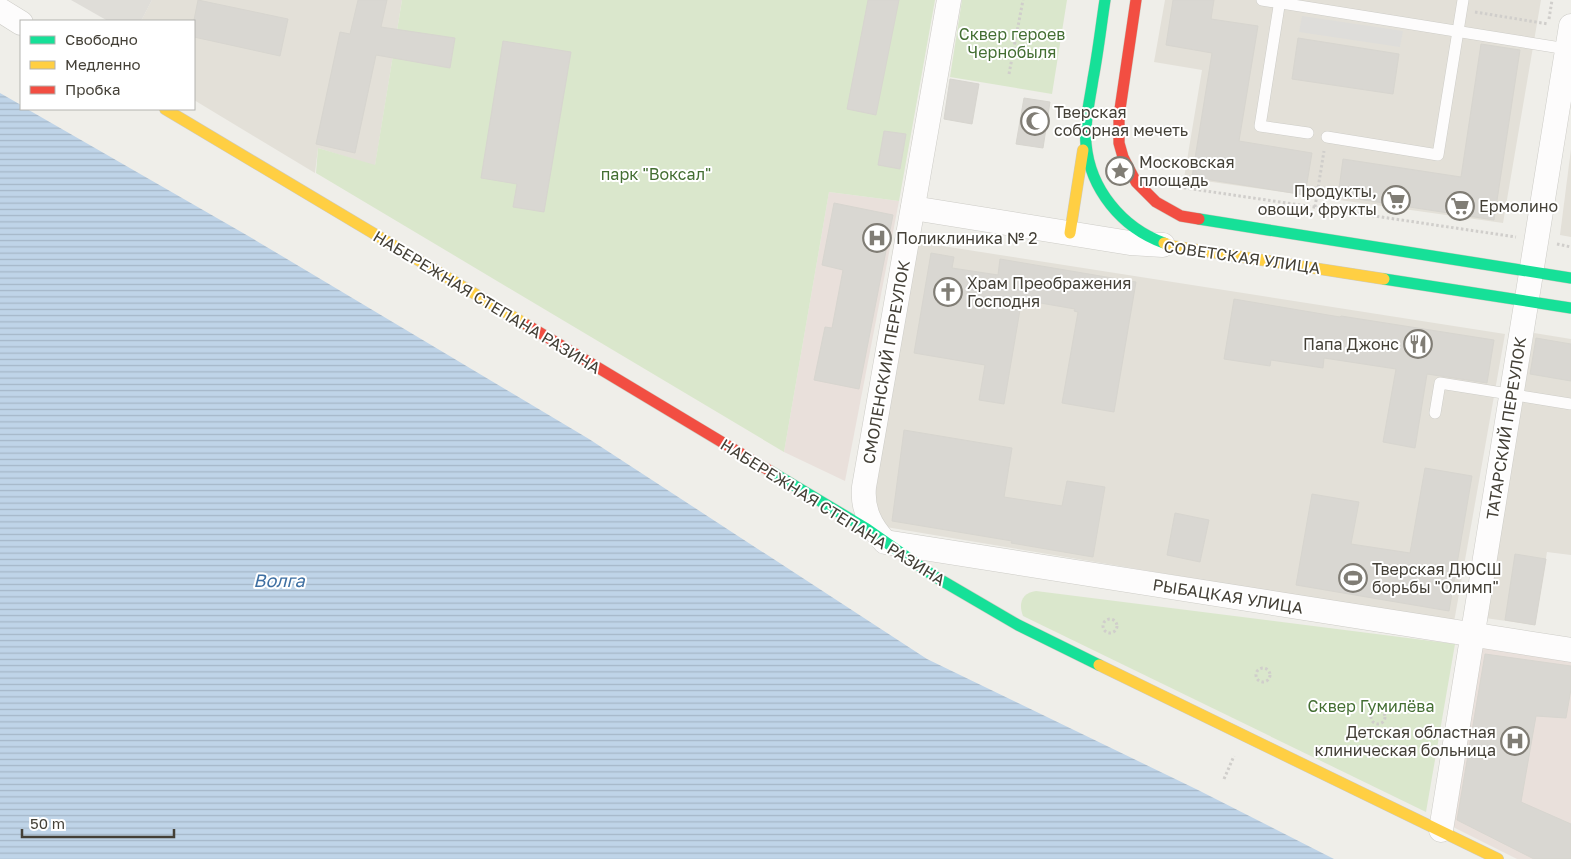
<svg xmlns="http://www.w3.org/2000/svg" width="1571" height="859" font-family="'Golos Text',sans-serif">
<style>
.residential{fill:#e3e0d8}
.industrial{fill:#dfddd8}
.medical{fill:#e9e0db}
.park{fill:#dae7cc}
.parking{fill:#deddda}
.water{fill:url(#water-rules)}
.building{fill:#d9d7d2;stroke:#d7d5cf}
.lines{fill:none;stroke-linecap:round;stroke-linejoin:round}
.lane-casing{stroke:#cdccc7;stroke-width:12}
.street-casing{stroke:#cdccc7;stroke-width:25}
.fast-casing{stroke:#cdcbc1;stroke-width:12}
.slow-casing{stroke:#cdcbc1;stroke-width:12}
.jam-casing{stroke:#cdcbc1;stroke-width:12}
.path{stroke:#d0cecb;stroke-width:3;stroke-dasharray:2.5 2.5;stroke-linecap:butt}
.lane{stroke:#fdfcfc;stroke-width:11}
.street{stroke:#fdfcfc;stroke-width:24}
.fast{stroke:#16e098;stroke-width:11}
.slow{stroke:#ffcf43;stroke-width:11}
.jam{stroke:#f24e42;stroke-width:11}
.labels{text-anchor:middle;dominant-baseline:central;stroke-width:4;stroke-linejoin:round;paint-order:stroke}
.park-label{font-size:16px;fill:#436e32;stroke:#fff}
.poi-label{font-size:16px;fill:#444037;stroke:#fff;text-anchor:start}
.street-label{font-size:16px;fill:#444037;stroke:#fff}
.water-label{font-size:18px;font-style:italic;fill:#3e6fa2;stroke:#fff}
</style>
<defs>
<pattern id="water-rules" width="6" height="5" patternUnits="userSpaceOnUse" patternTransform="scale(1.25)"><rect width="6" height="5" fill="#bfd4e8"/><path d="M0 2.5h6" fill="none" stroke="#a5b7c8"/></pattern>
</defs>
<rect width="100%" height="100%" fill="#efeee9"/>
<g class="residential">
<path d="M152 0H402L375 166 318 148 315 173 194 100V21H141Z"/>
<path d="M1165 0H1541L1503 223 1184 178 1202 70 1154 62Z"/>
<path d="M1571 149V237L1560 235Z"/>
<path d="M917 242 1505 334 1454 622 886 527 877 515 875 495Z"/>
<path d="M1534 333 1571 339V555L1547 552 1535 625 1485 618Z"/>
</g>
<path class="industrial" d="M71 0H152L141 21H108Z"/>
<g class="medical">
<path d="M829 192 899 201 845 481 784 452Z"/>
<path d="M1477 644 1571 659V859H1517L1445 823Z"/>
</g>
<g class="park">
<path d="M402 0H935L899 201 829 192 784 452 316 173 318 148 375 165Z"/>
<path d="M962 0H1067L1052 94 950 77Z"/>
<path d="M1036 591 1455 644 1426 812 1023 616C1018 603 1022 593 1036 591Z"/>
</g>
<path class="parking" d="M1302 16 1403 31 1400 47 1299 32Z"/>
<path class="water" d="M0 93 21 105V109H27L250 237 589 439 927 659 1198 790 1334 859H0Z"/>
<g class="building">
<path d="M198 0 288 19 280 56 194 37V20Z"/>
<path d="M358 0H387L381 27 455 38 450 68 376 55 355 153 316 144 340 32 350 34Z"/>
<path d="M868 0H899L876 115 847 109Z"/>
<path d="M1173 0H1214L1211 19 1258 26 1239 141 1312 153 1305 195 1192 177 1212 53 1166 45Z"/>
<path d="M1298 38 1399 54 1393 94 1292 79Z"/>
<path d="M503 41 571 52 544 212 513 207 517 184 481 178Z"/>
<path d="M1481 44 1520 50 1494 220 1338 196 1343 159 1461 177Z"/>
<path d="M950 79 979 84 972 124 944 119Z"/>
<path d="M1024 98 1050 102 1043 148 1016 144Z"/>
<path d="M884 131 906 134 900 169 878 165Z"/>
<path d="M834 203 893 215 859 389 814 380 825 327 832 328 843 270 822 265Z"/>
<path d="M931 253 954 257 952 268 998 275 1000 259 1136 282 1114 412 1062 403 1078 312 1074 311 1075 309 1023 300 1022 304H1021L1004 404 979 400 985 365 914 353Z"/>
<path d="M1234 299 1340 317 1341 316 1494 340 1487 383 1427 374 1415 448 1383 442 1396 369 1324 358 1323 368 1271 360 1270 366 1224 359Z"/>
<path d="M1536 338 1571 344V381L1530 374Z"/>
<path d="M904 430 1012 448 1004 497 1062 506 1067 481 1105 487 1093 557 1011 543 1012 541 892 521Z"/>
<path d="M1425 468 1472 476 1449 611 1296 585 1312 494 1359 502 1351 544 1410 553Z"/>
<path d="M1175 513 1209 520 1200 562 1167 555Z"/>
<path d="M1515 554 1546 559 1535 625 1505 620Z"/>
<path d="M1485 654 1571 666V689L1566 718 1536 716 1521 802 1571 824V859H1534L1457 820Z"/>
</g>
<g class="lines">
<defs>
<g id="lane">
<path d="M1262 0 1567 49"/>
<path d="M1280 0 1260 126 1308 133"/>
<path d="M1327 137 1438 155 1463 0"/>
<path d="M1435 413 1440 383 1571 404"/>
</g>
<g id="street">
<path d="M949 0 864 487C862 509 870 526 885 542L1571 650"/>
<path d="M0 10 21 23"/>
<path d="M913 208 1130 243 1163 245"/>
<path d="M1441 830 1571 26"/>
</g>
<g id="fast">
<path d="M1105 0C1101 26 1098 53 1093 79 1090 100 1084 122 1086 144 1090 189 1122 228 1164 243"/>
<path d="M1199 219 1571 278"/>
<path d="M1384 279 1571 308"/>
<path d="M770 471 867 529 934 576 1018 625 1099 665"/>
</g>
<g id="slow">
<path d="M165 109 527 325"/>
<path d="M1070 233 1083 150"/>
<path d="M1164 243 1172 246 1384 279"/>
<path d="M1099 665 1498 859"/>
</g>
<g id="jam">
<path d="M1136 0 1119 116V143L1123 157 1136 182 1156 202 1181 216 1199 219"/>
<path d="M527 325 770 471"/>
</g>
</defs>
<use href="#lane" class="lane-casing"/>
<use href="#street" class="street-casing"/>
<use href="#fast" class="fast-casing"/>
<use href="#slow" class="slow-casing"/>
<use href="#jam" class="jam-casing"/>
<g class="path">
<path d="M1475 12 1548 24"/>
<path d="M1549 19 1552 0"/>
<path d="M1009 74 1023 0"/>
<path d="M1179 187 1516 237"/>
<path d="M1315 207 1324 151"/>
<path d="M1557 244 1571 247"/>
<circle cx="1110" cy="626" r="7"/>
<circle cx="1263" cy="675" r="7"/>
<circle cx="1378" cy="717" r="7"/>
<path d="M1224 779 1234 756"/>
</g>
<use href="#lane" class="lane"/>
<use href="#street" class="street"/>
<use href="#fast" class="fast"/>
<use href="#slow" class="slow"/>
<use href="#jam" class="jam"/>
</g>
<defs>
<symbol id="mosque-ring" viewBox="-11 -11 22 22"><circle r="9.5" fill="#fff" stroke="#807d75" stroke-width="1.5"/><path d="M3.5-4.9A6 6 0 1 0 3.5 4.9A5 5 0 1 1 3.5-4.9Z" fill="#807d75"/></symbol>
<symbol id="sight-ring" viewBox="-11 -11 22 22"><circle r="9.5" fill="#fff" stroke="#807d75" stroke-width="1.5"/><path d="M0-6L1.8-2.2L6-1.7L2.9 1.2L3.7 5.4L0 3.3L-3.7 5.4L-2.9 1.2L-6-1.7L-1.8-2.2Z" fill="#807d75"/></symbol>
<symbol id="supermarket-ring" viewBox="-11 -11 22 22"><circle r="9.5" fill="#fff" stroke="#807d75" stroke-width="1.5"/><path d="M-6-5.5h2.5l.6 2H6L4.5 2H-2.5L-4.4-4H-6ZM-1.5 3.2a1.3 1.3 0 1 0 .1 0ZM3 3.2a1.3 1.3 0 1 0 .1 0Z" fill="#807d75"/></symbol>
<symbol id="hospital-ring" viewBox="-11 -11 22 22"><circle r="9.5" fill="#fff" stroke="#807d75" stroke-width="1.5"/><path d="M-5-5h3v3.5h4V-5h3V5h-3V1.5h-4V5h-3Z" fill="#807d75"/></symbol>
<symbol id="church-ring" viewBox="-11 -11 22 22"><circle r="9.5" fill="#fff" stroke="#807d75" stroke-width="1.5"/><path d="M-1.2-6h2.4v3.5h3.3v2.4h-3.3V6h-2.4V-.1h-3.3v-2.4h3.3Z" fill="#807d75"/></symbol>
<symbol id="restaurant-ring" viewBox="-11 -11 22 22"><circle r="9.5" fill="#fff" stroke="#807d75" stroke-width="1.5"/><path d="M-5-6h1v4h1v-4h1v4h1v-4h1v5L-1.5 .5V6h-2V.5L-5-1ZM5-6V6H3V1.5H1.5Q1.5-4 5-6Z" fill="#807d75"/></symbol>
<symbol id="stadium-ring" viewBox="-11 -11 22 22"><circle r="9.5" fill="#fff" stroke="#807d75" stroke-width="1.5"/><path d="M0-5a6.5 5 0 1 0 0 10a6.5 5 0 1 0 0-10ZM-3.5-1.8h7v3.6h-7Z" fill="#807d75"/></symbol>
</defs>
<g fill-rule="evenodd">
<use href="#mosque-ring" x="1019" y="105" width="32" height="32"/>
<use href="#sight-ring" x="1104" y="155" width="32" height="32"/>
<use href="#supermarket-ring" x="1380" y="184" width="32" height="32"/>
<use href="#supermarket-ring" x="1444" y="190" width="32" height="32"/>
<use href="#hospital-ring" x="861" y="222" width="32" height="32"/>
<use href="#church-ring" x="932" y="276" width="32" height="32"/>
<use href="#restaurant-ring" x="1402" y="328" width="32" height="32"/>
<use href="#stadium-ring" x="1337" y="562" width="32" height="32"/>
<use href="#hospital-ring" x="1499" y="725" width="32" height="32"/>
</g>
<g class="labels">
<g class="park-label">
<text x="1012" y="34">Сквер героев<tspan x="1012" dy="18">Чернобыля</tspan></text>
<text x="656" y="174">парк "Воксал"</text>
<text x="1371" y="706">Сквер Гумилёва</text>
</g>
<g class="poi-label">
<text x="1054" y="112">Тверская<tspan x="1054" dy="18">соборная мечеть</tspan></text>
<text x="1139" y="162">Московская<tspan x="1139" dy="18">площадь</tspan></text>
<text x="1377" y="191" text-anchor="end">Продукты,<tspan x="1377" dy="18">овощи, фрукты</tspan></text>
<text x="1479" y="206">Ермолино</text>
<text x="896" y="238">Поликлиника № 2</text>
<text x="967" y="283">Храм Преображения<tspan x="967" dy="18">Господня</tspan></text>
<text x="1399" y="344" text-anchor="end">Папа Джонс</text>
<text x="1372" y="569">Тверская ДЮСШ<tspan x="1372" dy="18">борьбы "Олимп"</tspan></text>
<text x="1496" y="732" text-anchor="end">Детская областная<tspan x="1496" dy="18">клиническая больница</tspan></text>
</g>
<g class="street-label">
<text transform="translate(1242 257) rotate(8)">СОВЕТСКАЯ УЛИЦА</text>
<text transform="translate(487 302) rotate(31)">НАБЕРЕЖНАЯ СТЕПАНА РАЗИНА</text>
<text transform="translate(886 362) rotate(-80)">СМОЛЕНСКИЙ ПЕРЕУЛОК</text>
<text transform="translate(1506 428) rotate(-81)">ТАТАРСКИЙ ПЕРЕУЛОК</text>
<text transform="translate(833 512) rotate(32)">НАБЕРЕЖНАЯ СТЕПАНА РАЗИНА</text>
<text transform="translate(1228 596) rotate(9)">РЫБАЦКАЯ УЛИЦА</text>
</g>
<g class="water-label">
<text x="279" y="580">Волга</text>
</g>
</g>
<rect x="20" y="20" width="175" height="90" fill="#ffffff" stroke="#b4b3af"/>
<rect x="30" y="36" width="25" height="8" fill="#16e098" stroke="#b4b3af"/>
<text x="65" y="45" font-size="15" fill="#444037">Свободно</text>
<rect x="30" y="61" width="25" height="8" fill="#ffcf43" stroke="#b4b3af"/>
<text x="65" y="70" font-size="15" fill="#444037">Медленно</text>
<rect x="30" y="86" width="25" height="8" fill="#f24e42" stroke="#b4b3af"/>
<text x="65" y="95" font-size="15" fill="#444037">Пробка</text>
<path d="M22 829v8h152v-8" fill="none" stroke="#444037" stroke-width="2.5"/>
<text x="30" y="829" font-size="15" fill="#444037" stroke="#ffffff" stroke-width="4" paint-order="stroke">50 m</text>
</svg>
